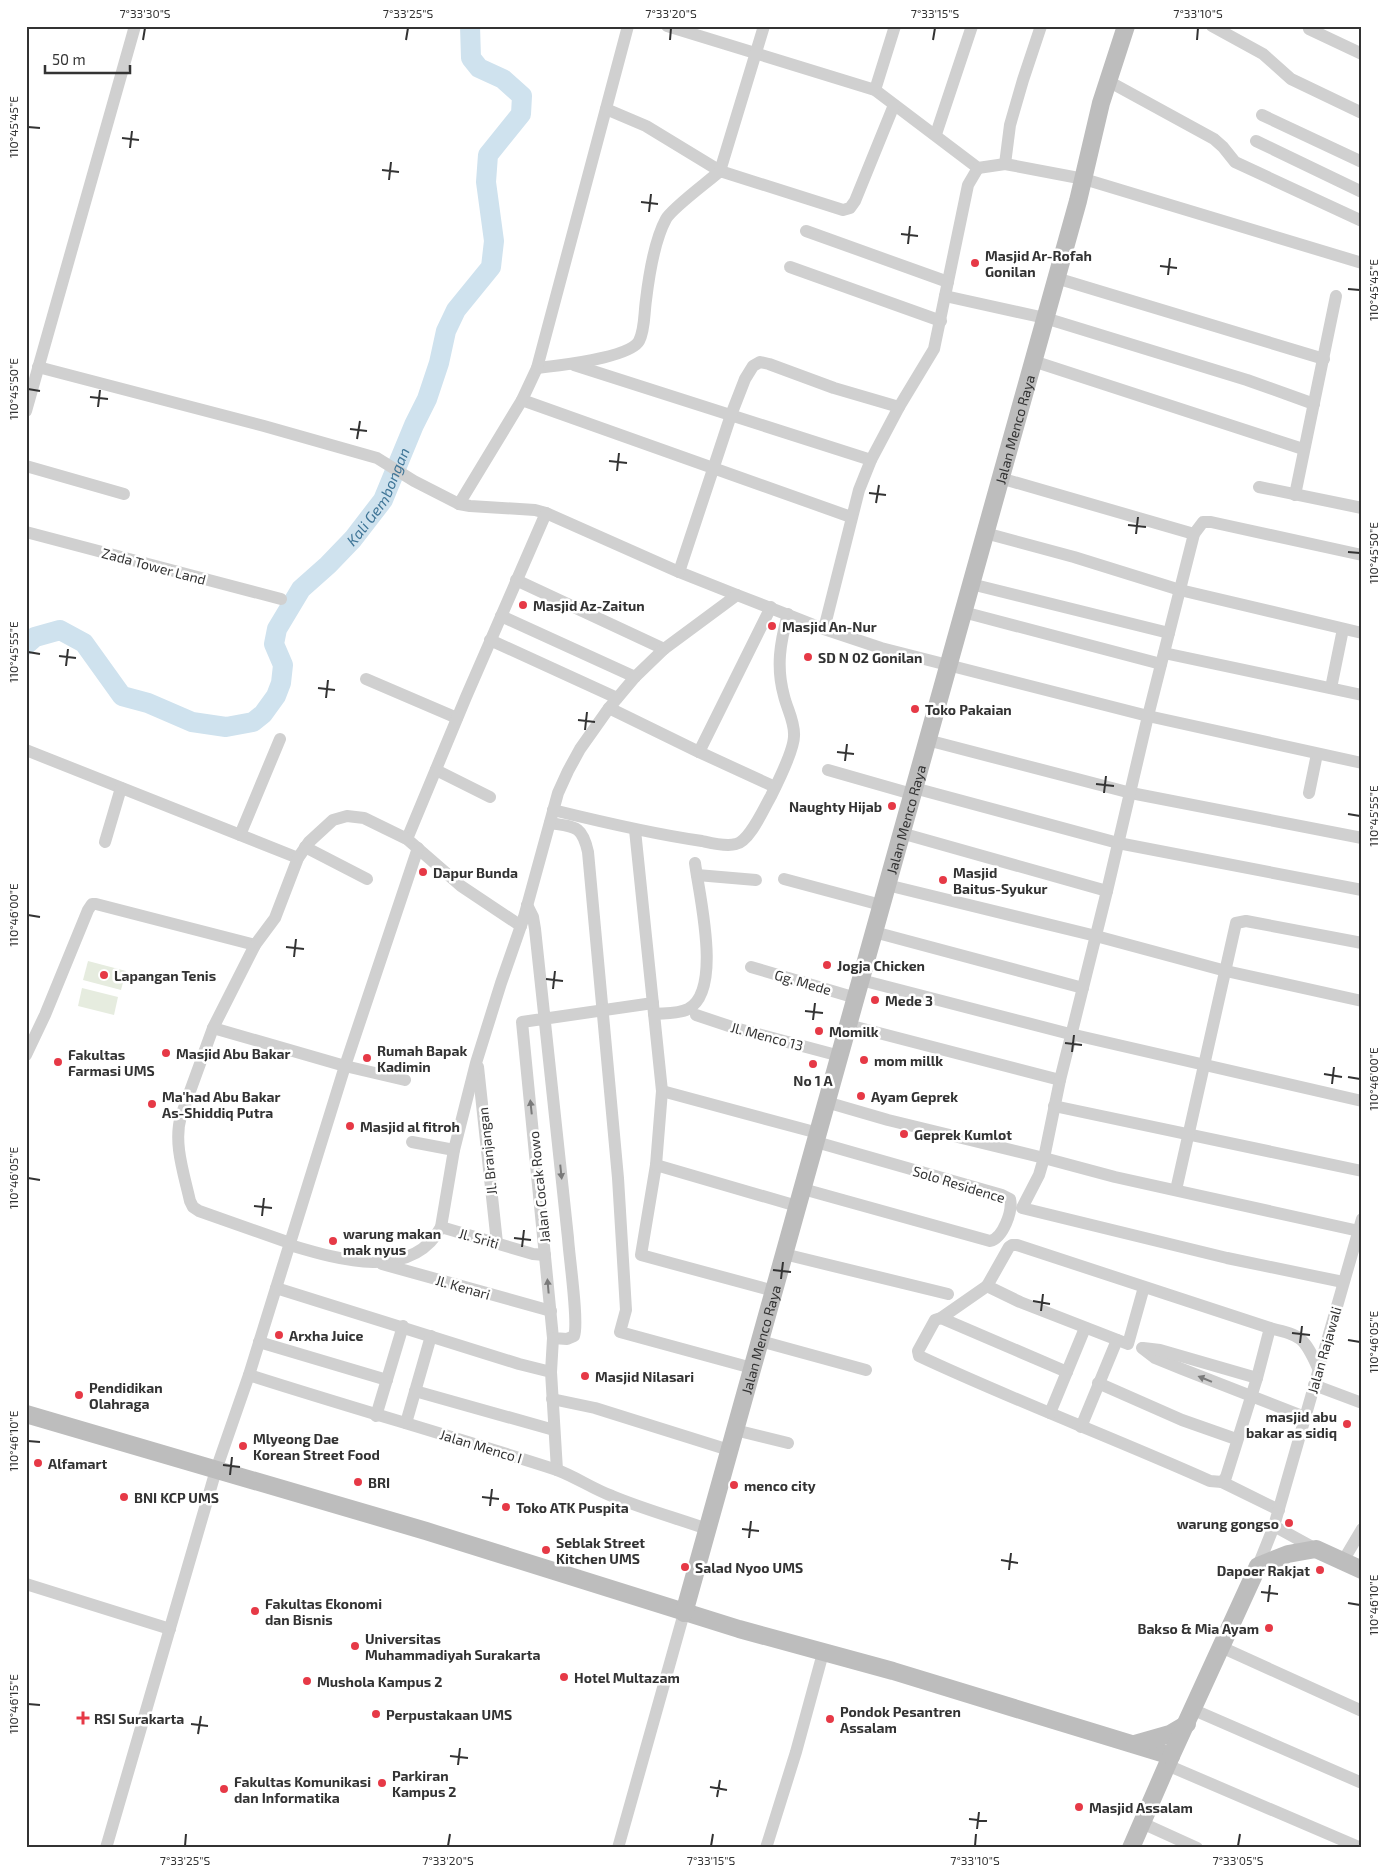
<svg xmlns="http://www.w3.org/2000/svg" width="1388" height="1874" font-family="'Exo 2',sans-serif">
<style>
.green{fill:#e6ecdf}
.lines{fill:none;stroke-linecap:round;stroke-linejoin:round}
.river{stroke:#cfe2ee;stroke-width:20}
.street{stroke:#d0d0d0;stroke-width:12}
.secondary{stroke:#bdbdbd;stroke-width:18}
.oneway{fill:#7a7a7a}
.ticks{fill:none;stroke:#333;stroke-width:2}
.poi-dot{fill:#e63946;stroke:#fff;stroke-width:2}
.labels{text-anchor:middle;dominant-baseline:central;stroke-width:5;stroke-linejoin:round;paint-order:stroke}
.poi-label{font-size:14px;font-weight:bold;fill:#333;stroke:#fff;text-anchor:start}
.street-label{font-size:14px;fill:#333;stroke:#fff}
.water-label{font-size:15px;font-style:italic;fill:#3f7597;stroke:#fff}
.neatline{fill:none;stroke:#333;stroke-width:2}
.ticks-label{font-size:12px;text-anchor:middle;fill:#333}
</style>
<rect width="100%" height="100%" fill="#fff"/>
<g class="green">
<path d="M88 961 126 971 121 990 83 980Z"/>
<path d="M82 988 118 997 114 1015 78 1006Z"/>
</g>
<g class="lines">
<path class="river" id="s1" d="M26 645 35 637 60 630 84 643 122 696 148 703 192 722 226 727 253 722 263 714 276 696 281 683 283 665 274 644 277 629 301 589 328 565 353 539 383 500 414 425 427 399 439 363 446 331 456 310 491 267 494 241 486 182 488 155 521 114 522 96 503 79 479 68 471 58 470 26"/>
<g class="street">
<path d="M667 26 875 90 978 168 1005 164 1084 179 1362 263"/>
<path d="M1212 26 1263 54 1291 79 1362 113"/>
<path d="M1309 29 1362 54"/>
<path d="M1108 81 1214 139 1223 147 1235 162 1362 221"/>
<path d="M875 90 895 26"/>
<path d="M606 109 646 126 720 171 764 26"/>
<path d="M1262 115 1362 162"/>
<path d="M936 134 972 26"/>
<path d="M1256 141 1362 192"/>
<path d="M1005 164 1010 125 1023 80 1041 26"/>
<path d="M806 231 948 282"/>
<path d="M790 267 941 321"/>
<path d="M1056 278 1324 359"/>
<path d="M945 296 1045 318 1247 380 1314 404"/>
<path d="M1033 361 1303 449"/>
<path d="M574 365 871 460"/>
<path d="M38 367 264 426 377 458 414 481 459 504 470 506 535 510 546 513 679 572 737 595"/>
<path d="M537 368C556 366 630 358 639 341 645 330 644 313 646 300 649 275 654 241 666 219 672 208 709 181 720 171L843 210 850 208 855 201 894 105"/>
<path d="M522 400 851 517"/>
<path d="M26 411 135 26"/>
<path d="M26 466 124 494"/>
<path d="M1000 478 1194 534"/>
<path d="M1259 487 1362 508"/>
<path d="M1295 495 1336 296"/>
<path d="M459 504 522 400 537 368 628 26"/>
<path d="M26 532 281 599"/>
<path d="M985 533 1074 557 1180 590 1362 633"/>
<path d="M679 572 731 415 745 379 753 366 760 362 769 364 834 388 899 407"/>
<path d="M516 580 664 649"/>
<path d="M971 584 1169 633"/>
<path d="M963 612 1161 664"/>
<path d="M501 616 635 677"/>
<path d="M824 629 859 490 871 460 899 407 934 349 968 185 978 168"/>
<path d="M490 640 617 698"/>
<path d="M1164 653 1362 695"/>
<path d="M366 679 457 718"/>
<path d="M1331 688 1343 629"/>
<path d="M609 708 699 752 771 607"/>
<path d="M927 740 1131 793 1362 838"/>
<path d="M26 750 298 858"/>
<path d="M699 752 775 787"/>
<path d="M436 770 490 797"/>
<path d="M828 770 912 794"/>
<path d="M914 788 1118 843 1362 890"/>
<path d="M1309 793 1317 754"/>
<path d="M553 810C602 822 652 834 702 841 711 843 726 847 736 844 750 841 764 808 771 796 777 784 794 749 794 736 795 722 787 709 784 696 776 667 780 643 788 614"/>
<path d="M550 823C575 827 582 825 588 852L618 1178 626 1310 620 1332 752 1368"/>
<path d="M635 830 662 1091 656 1165 641 1255 774 1291"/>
<path d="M901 833 1107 891"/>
<path d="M240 835 280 739"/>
<path d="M407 839 466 697 546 513"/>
<path d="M105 842 121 788"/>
<path d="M305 847 367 879"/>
<path d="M697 875 756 880"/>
<path d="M784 879 881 905"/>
<path d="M887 885 1096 936 1226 971 1362 1001"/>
<path d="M527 905 533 917 535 929C546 1032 557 1135 568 1238 569 1256 579 1323 574 1336L567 1339 553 1338 522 1022 653 1003"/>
<path d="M874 932 1083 988"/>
<path d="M751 967 856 998"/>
<path d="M861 980 1066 1033 1362 1101"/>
<path d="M654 1014C664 1013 679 1014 688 1009 723 991 699 895 695 863"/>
<path d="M696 1015 735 1028 840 1056"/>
<path d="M848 1025 1060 1080"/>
<path d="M213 1028 345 1066 405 1080"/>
<path d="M26 1055 45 1015 88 910 92 904H96L255 945"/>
<path d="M478 1067 497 1243"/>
<path d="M662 1091 818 1133"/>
<path d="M826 1102 888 1120 1044 1158 1115 1177 1359 1231"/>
<path d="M1054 1106 1362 1171"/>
<path d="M412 1142 454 1150"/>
<path d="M656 1165 797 1206"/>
<path d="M803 1189 990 1241C1003 1238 1013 1211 1010 1199L1002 1195 816 1142"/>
<path d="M1176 1190 1236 923 1246 921 1362 943"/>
<path d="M441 1227 533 1254 545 1255"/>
<path d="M290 1243 199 1211 193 1207 190 1201C184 1174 173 1143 181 1116L213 1028 255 945 275 918 298 858 309 842 333 820 347 816 364 818 407 839 461 886 521 926"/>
<path d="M290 1245C337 1259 412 1282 441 1227L454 1150 476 1063 501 983 524 917 558 793 568 771 580 749 609 708 635 677 664 649 737 595 824 629 881 648 1148 716 1362 763"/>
<path d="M784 1254 948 1294"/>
<path d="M382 1264 551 1311"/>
<path d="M1343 1282 1227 1258 1022 1208 1039 1175 1044 1158 1060 1080 1107 891 1148 716 1194 534 1203 522H1211L1362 555"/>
<path d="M987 1286 941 1318 935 1320 918 1351 919 1356C1015 1401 1114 1438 1210 1481L1222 1482 1226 1477 1257 1378 1270 1328"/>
<path d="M1144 1287 1128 1344 1020 1302 987 1286 1009 1247 1012 1245H1017L1270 1328C1302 1336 1304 1337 1318 1368"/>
<path d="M276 1288 519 1364 551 1372 557 1470"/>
<path d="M941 1318 1067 1372"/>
<path d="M760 1341 866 1370"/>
<path d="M259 1342 387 1380"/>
<path d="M1142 1348 1155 1358 1182 1369 1305 1417"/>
<path d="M1143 1348 1160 1350 1257 1378"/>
<path d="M551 1372 553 1338"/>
<path d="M249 1375C352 1408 455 1437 557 1470 576 1477 593 1489 612 1496 643 1509 676 1518 707 1529"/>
<path d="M1098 1383 1182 1420 1236 1439"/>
<path d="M1314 1385 1362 1403"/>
<path d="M415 1391 554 1430"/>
<path d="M552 1399 595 1408 729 1450"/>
<path d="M1050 1413 1085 1328"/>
<path d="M376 1416 403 1326"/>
<path d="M406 1423 431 1336"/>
<path d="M1081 1427 1117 1340"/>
<path d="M735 1430 788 1443"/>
<path d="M1222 1482 1279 1510"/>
<path d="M1274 1526 1316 1549"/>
<path d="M1343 1561 1362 1529"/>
<path d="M1258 1566 1274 1526 1362 1219"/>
<path d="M26 1584 170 1629"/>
<path d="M1221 1647 1362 1711"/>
<path d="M1194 1710 1362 1783"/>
<path d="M1167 1765 1361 1848"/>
<path d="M1142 1823 1197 1848"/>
<path d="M106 1848 216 1470 249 1375 345 1066 418 848"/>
<path d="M618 1848 684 1613"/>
<path d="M766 1848 796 1752 823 1653"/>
</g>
<g class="secondary">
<path d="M26 1414 426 1531 739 1629 893 1671 1171 1756 1131 1848"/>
<path id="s2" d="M684 1613 1078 201 1101 103 1126 26"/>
<path d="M1135 1744 1170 1734 1187 1724"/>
<path d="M1171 1756 1258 1566 1288 1554 1316 1549 1362 1570"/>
</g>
</g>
<defs><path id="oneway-solid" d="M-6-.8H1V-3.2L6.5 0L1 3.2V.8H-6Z" transform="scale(1.25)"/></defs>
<g class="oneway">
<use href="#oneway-solid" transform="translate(531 1107) rotate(-96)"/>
<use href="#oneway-solid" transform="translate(561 1172) rotate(84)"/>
<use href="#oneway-solid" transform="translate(548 1286) rotate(-95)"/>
<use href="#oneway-solid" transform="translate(1205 1379) rotate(-158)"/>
</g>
<path class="ticks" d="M143 40 145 28M406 40 408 28M670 40 671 28M933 40 935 28M1197 40 1198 28M28 127 40 128M122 138 139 140M130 148 132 131M382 170 399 172M389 180 391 162M641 202 658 204M649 212 651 194M901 234 918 236M908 244 910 226M1160 266 1177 268M1168 275 1170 258M1348 289 1360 290M28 389 40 391M90 397 108 399M98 407 100 390M350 429 367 431M357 439 360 421M609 461 627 463M617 471 619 453M869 493 886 495M876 503 879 485M1128 525 1146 527M1136 534 1138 517M1348 552 1360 553M28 652 40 654M59 656 76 658M66 666 68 649M318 688 335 690M326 698 328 680M578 720 595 722M585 730 587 712M837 752 854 754M845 761 847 744M1096 784 1114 786M1104 793 1106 776M1348 814 1360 816M28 915 40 917M286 947 304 949M294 957 296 939M546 979 563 981M553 989 555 971M805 1011 823 1013M813 1020 815 1003M1065 1043 1082 1045M1072 1052 1074 1035M1324 1074 1342 1077M1348 1077 1360 1079M1332 1084 1334 1067M28 1178 40 1180M254 1206 272 1208M262 1216 264 1198M514 1238 531 1240M522 1247 524 1230M773 1270 791 1272M781 1279 783 1262M1033 1301 1050 1304M1041 1311 1043 1294M1292 1333 1310 1335M1348 1340 1360 1342M1300 1343 1302 1326M28 1441 40 1442M223 1465 240 1467M230 1475 232 1457M482 1497 499 1499M490 1506 492 1489M742 1529 759 1531M749 1538 751 1521M1001 1560 1018 1563M1009 1570 1011 1553M1261 1592 1278 1594M1268 1602 1270 1585M1348 1603 1360 1605M28 1704 40 1705M191 1724 208 1726M198 1734 201 1716M450 1756 468 1758M458 1765 460 1748M710 1787 727 1790M717 1797 720 1780M969 1819 987 1821M977 1829 979 1812M185 1846 186 1834M448 1846 450 1834M711 1846 713 1834M975 1846 976 1834M1238 1846 1240 1834"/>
<g class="poi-dot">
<circle cx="975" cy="263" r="5"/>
<circle cx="523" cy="605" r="5"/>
<circle cx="772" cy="626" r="5"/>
<circle cx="808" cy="657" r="5"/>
<circle cx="915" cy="709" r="5"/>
<circle cx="892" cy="806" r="5"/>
<circle cx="423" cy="872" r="5"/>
<circle cx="943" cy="880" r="5"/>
<circle cx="827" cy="965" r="5"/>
<circle cx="104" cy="975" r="5"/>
<circle cx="875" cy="1000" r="5"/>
<circle cx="819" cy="1031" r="5"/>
<circle cx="166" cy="1053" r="5"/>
<circle cx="367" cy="1058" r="5"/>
<circle cx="864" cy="1060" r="5"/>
<circle cx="58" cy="1062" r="5"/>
<circle cx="813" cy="1064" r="5"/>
<circle cx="861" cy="1096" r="5"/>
<circle cx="152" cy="1104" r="5"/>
<circle cx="350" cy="1126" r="5"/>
<circle cx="904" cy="1134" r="5"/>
<circle cx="333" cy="1241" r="5"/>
<circle cx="279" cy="1335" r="5"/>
<circle cx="585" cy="1376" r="5"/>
<circle cx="79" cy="1395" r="5"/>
<circle cx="1347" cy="1424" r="5"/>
<circle cx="243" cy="1446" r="5"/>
<circle cx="38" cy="1463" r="5"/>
<circle cx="358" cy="1482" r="5"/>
<circle cx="734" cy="1485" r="5"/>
<circle cx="124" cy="1497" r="5"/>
<circle cx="506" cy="1507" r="5"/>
<circle cx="1289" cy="1523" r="5"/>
<circle cx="546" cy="1550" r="5"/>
<circle cx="685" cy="1567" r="5"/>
<circle cx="1320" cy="1570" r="5"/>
<circle cx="255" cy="1611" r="5"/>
<circle cx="1269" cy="1628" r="5"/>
<circle cx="355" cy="1646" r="5"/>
<circle cx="564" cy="1677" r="5"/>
<circle cx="307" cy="1681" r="5"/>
<circle cx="376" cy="1714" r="5"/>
<path d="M80.5 1710.5h5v5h5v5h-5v5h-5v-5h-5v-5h5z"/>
<circle cx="830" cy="1719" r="5"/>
<circle cx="382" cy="1783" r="5"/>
<circle cx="224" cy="1789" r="5"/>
<circle cx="1079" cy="1807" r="5"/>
</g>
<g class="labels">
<g class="poi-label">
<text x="985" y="255">Masjid Ar-Rofah<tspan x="985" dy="16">Gonilan</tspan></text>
<text x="533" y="605">Masjid Az-Zaitun</text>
<text x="782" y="626">Masjid An-Nur</text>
<text x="818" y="657">SD N 02 Gonilan</text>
<text x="925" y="709">Toko Pakaian</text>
<text x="882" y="806" text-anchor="end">Naughty Hijab</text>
<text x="433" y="872">Dapur Bunda</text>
<text x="953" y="872">Masjid<tspan x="953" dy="16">Baitus-Syukur</tspan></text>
<text x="837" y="965">Jogja Chicken</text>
<text x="114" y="975">Lapangan Tenis</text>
<text x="885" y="1000">Mede 3</text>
<text x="829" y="1031">Momilk</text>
<text x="377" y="1050">Rumah Bapak<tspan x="377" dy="16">Kadimin</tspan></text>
<text x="176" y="1053">Masjid Abu Bakar</text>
<text x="68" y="1054">Fakultas<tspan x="68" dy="16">Farmasi UMS</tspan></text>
<text x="874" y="1060">mom millk</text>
<text x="813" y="1080" text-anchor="middle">No 1 A</text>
<text x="162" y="1096">Ma'had Abu Bakar<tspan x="162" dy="16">As-Shiddiq Putra</tspan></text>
<text x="871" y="1096">Ayam Geprek</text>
<text x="360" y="1126">Masjid al fitroh</text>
<text x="914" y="1134">Geprek Kumlot</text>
<text x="343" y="1233">warung makan<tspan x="343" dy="16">mak nyus</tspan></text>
<text x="289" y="1335">Arxha Juice</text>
<text x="595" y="1376">Masjid Nilasari</text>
<text x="89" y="1387">Pendidikan<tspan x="89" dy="16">Olahraga</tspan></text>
<text x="1337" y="1416" text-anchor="end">masjid abu<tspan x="1337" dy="16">bakar as sidiq</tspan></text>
<text x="253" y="1438">Mlyeong Dae<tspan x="253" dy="16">Korean Street Food</tspan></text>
<text x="48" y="1463">Alfamart</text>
<text x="368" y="1482">BRI</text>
<text x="744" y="1485">menco city</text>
<text x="134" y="1497">BNI KCP UMS</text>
<text x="516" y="1507">Toko ATK Puspita</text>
<text x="1279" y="1523" text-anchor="end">warung gongso</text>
<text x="556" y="1542">Seblak Street<tspan x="556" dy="16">Kitchen UMS</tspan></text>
<text x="695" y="1567">Salad Nyoo UMS</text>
<text x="1310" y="1570" text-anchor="end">Dapoer Rakjat</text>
<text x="265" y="1603">Fakultas Ekonomi<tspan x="265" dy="16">dan Bisnis</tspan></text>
<text x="1259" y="1628" text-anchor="end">Bakso &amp; Mia Ayam</text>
<text x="365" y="1638">Universitas<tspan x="365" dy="16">Muhammadiyah Surakarta</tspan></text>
<text x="574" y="1677">Hotel Multazam</text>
<text x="317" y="1681">Mushola Kampus 2</text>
<text x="840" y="1711">Pondok Pesantren<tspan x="840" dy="16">Assalam</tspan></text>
<text x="386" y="1714">Perpustakaan UMS</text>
<text x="94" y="1718">RSI Surakarta</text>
<text x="392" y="1775">Parkiran<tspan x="392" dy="16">Kampus 2</tspan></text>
<text x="234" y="1781">Fakultas Komunikasi<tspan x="234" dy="16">dan Informatika</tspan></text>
<text x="1089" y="1807">Masjid Assalam</text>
</g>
<g class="street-label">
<text stroke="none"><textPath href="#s2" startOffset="1229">Jalan Menco Raya</textPath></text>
<text transform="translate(154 566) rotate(15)">Zada Tower Land</text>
<text stroke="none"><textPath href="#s2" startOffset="824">Jalan Menco Raya</textPath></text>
<text transform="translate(803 982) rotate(16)">Gg. Mede</text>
<text transform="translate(767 1036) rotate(15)">Jl. Menco 13</text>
<text transform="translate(487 1151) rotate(-96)">Jl. Branjangan</text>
<text transform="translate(959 1184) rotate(17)">Solo Residence</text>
<text transform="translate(539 1187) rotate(-96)">Jalan Cocak Rowo</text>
<text transform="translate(479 1238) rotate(16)">Jl. Sriti</text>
<text transform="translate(463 1287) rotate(16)">Jl. Kenari</text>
<text stroke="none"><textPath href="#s2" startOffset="284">Jalan Menco Raya</textPath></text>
<text transform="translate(1324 1350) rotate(-74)">Jalan Rajawali</text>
<text transform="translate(481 1446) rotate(17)">Jalan Menco I</text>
</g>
<g class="water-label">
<text stroke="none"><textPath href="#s1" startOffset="541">Kali Gembongan</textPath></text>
</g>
</g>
<rect width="1388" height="1874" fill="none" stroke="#ffffff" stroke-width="55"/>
<path d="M45 65v8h85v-8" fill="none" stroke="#333333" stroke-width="2.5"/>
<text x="52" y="65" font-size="15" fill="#333333" stroke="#ffffff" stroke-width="4" paint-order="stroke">50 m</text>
<rect x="28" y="28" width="1332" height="1818" class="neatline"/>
<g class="ticks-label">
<text x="145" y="18">7°33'30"S</text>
<text x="408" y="18">7°33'25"S</text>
<text x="671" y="18">7°33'20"S</text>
<text x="935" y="18">7°33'15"S</text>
<text x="1198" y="18">7°33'10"S</text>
<text transform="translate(14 127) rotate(-90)" y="4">110°45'45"E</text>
<text transform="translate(1374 290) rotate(-90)" y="4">110°45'45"E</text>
<text transform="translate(14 389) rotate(-90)" y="4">110°45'50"E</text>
<text transform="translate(1374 553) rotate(-90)" y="4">110°45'50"E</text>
<text transform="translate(14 652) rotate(-90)" y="4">110°45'55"E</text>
<text transform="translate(1374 816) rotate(-90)" y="4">110°45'55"E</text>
<text transform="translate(14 915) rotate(-90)" y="4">110°46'00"E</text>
<text transform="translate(1374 1079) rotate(-90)" y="4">110°46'00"E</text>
<text transform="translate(14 1178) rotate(-90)" y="4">110°46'05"E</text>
<text transform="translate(1374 1342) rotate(-90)" y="4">110°46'05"E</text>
<text transform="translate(14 1441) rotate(-90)" y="4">110°46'10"E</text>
<text transform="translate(1374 1605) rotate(-90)" y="4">110°46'10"E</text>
<text transform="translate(14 1704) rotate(-90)" y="4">110°46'15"E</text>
<text x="185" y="1865">7°33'25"S</text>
<text x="448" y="1865">7°33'20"S</text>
<text x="711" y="1865">7°33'15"S</text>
<text x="975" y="1865">7°33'10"S</text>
<text x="1238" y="1865">7°33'05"S</text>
</g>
</svg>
